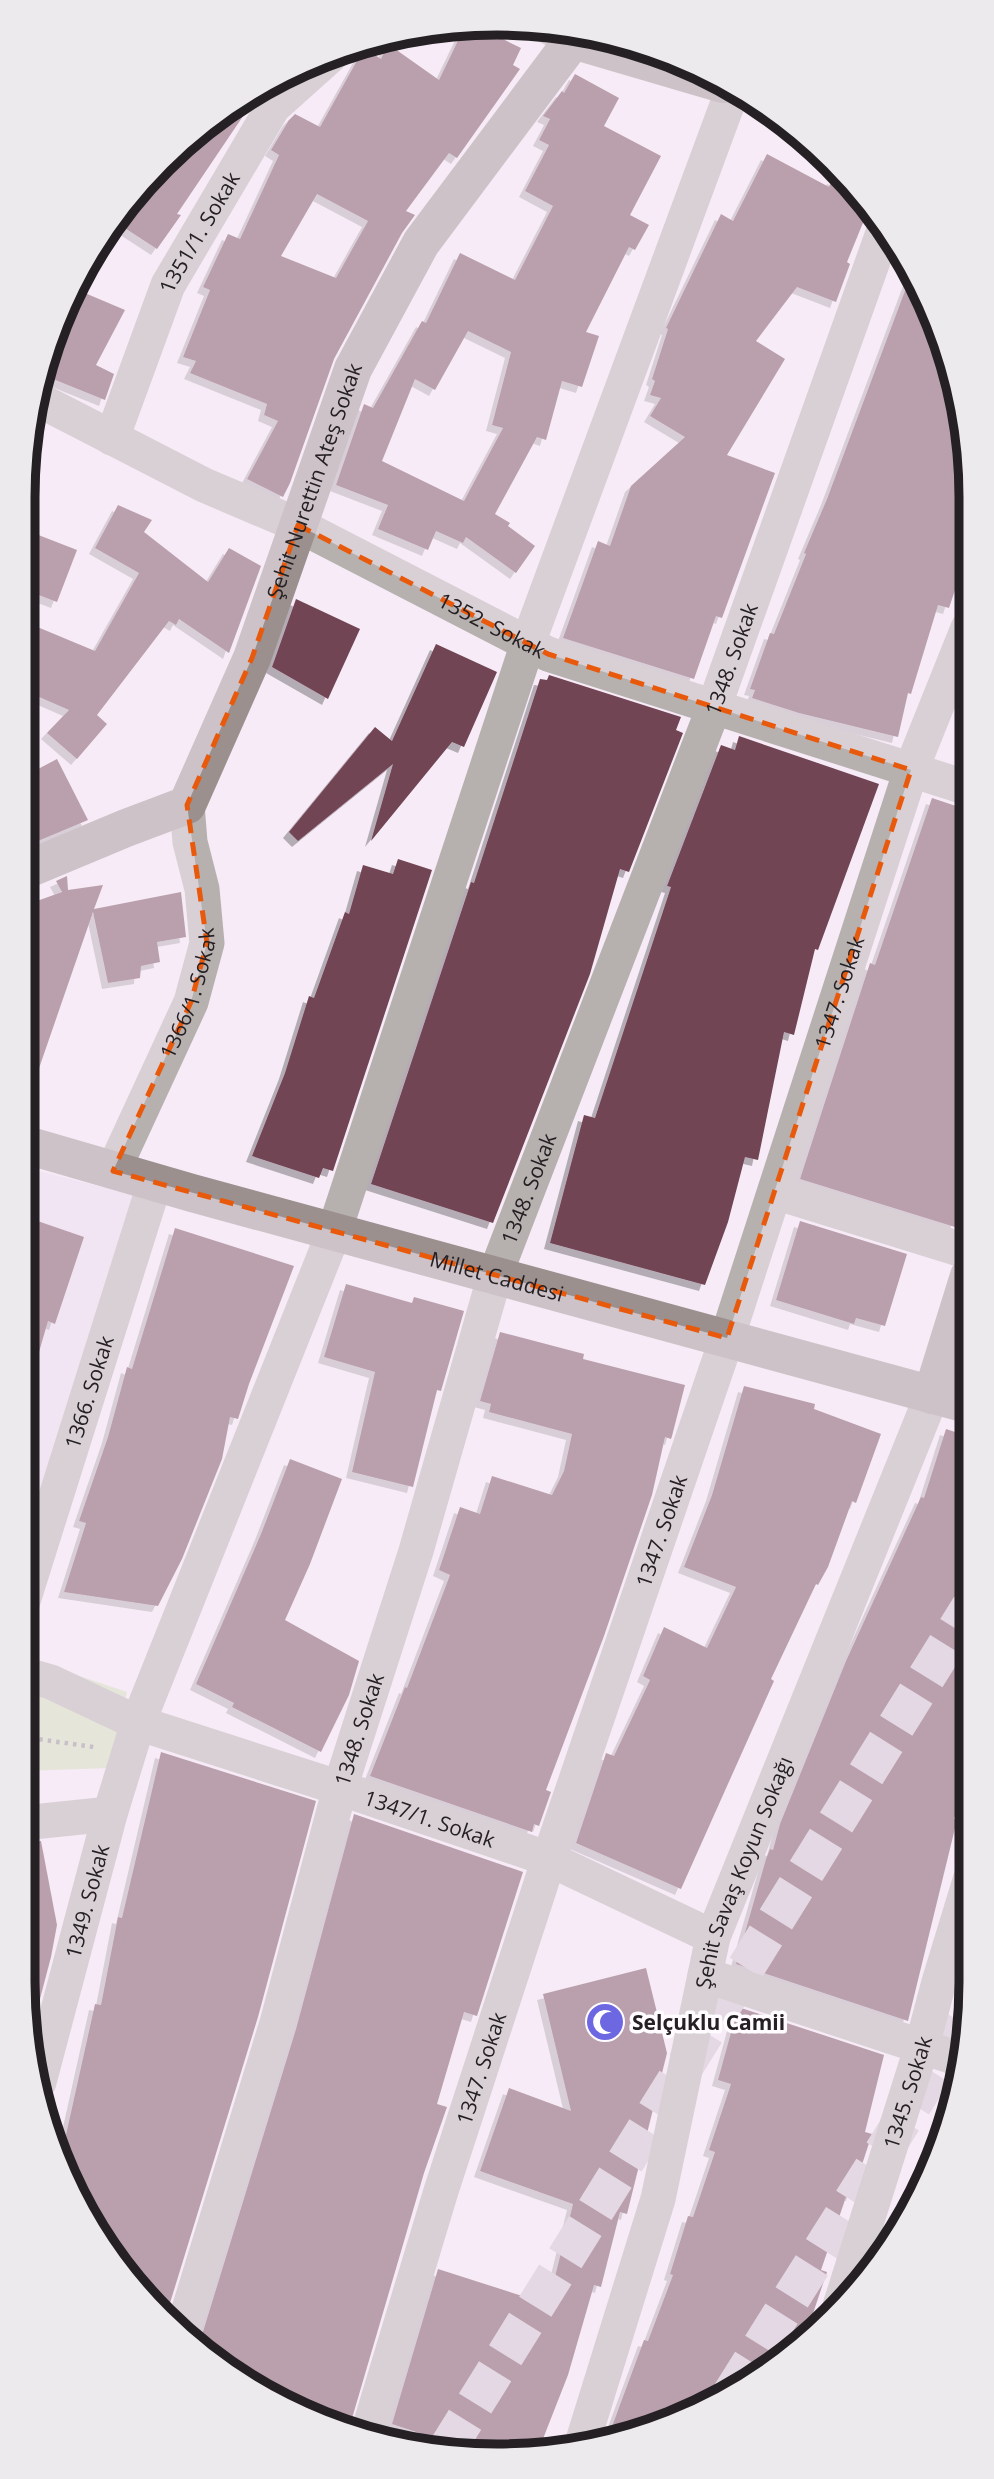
<svg xmlns="http://www.w3.org/2000/svg" width="994" height="2479" font-family="'Open Sans',sans-serif">
<style>
.built{fill:#eedeef}
.green{fill:#d0deb5}
.building{fill:#724554;fill-rule:evenodd;filter:url(#shadow)}
.lines{fill:none;stroke-linecap:round;stroke-linejoin:round}
.highway-tunnel{stroke:#ccc2cc;stroke-width:38;stroke-dasharray:38 19;stroke-linecap:butt}
.path{stroke:#928b92;stroke-width:4.5;stroke-dasharray:3.5 5;stroke-linecap:butt}
.street{stroke:#b6b0ae;stroke-width:35}
.secondary{stroke:#9b908e;stroke-width:38}
.marked{fill:none;stroke:#e8590c;stroke-width:5;stroke-dasharray:14 9;stroke-linejoin:round}
.labels{text-anchor:middle;dominant-baseline:central;stroke-width:7;stroke-linejoin:round;paint-order:stroke}
.street-label{font-size:21px;fill:#242024;stroke:#fefcfe}
.poi-label{font-size:21px;font-weight:bold;fill:#242024;stroke:#fefcfe;text-anchor:start}
.rim{fill:none;stroke:#242024;stroke-width:9}
</style>
<defs>
<filter id="shadow"><feDropShadow dx="-6" dy="6" stdDeviation="0" flood-color="#0004"/></filter>
</defs>
<rect width="100%" height="100%" fill="#f6ebf6"/>
<path class="built" d="M23 1167 134 1195 23 1563Z"/>
<path class="green" d="M23 1657 127 1692 109 1768 23 1771Z"/>
<g class="building">
<path d="M466 24H472L521 48 513 65 520 69 457 158 449 153 406 211 415 215 402 233 334 359 290 483 283 497 247 479 278 421 264 415 267 404 190 373 196 361 183 357 210 290 203 287 228 234 240 239 279 155 271 150 289 120 295 114 320 127 364 48 381 59 388 44 439 80ZM317 194 368 221 336 278 281 256Z"/>
<path d="M575 74 619 98 604 126 661 156 630 215 649 225 635 250 629 247 586 332 599 336 582 387 562 381 546 440 537 437 495 514 510 523 508 526 535 546 516 573 466 537 463 543 436 531 428 550 378 529 388 505 336 485 364 404 373 408 422 321 426 323 460 253 515 280 553 206 525 191 549 145 539 140 550 119 543 116 562 91 564 93ZM468 331 511 352 492 425 503 428 464 501 382 461 415 379 435 390Z"/>
<path d="M262 88 177 214 181 215 157 249 114 221 140 185 208 121Z"/>
<path d="M767 154 829 187 833 178 856 188 869 208 847 262 850 264 836 302 797 287 756 341 785 359 727 455 775 473 722 618 716 616 694 679 563 638 598 541 610 546 631 486 685 437 650 416 661 398 650 395 655 381 652 379 668 329 666 328 721 214 733 221Z"/>
<path d="M912 272 923 288 967 435V554L949 608 938 605 911 694 908 693 898 737 799 713 752 698 755 690 750 689 770 633 774 634 806 554 804 553 827 499Z"/>
<path d="M73 288 125 310 96 365 114 374 105 400 48 377 67 339 53 332Z"/>
<path d="M118 505 152 520 144 532 208 582 229 548 261 566 229 653 179 619 176 625 169 621 97 715 107 724 77 759 47 733 69 710 23 690V621L95 651 139 573 95 548Z"/>
<path d="M23 529 77 550 57 602 23 589Z"/>
<path d="M296 599 360 629 328 699 272 667Z"/>
<path d="M436 644 497 672 464 747 452 742 371 841 393 764 298 841 289 832 375 727 392 741Z"/>
<path d="M549 675 681 717 676 730 683 733 629 872 620 869 590 974 493 1223 371 1184 471 882 474 883 540 679 547 680Z"/>
<path d="M739 736 879 784 818 950 815 949 794 1035 784 1032 758 1160 745 1157 728 1222 705 1285 550 1243 584 1115 595 1118 671 887 667 886 721 745 735 750Z"/>
<path d="M57 759 88 820 38 841 23 807V777Z"/>
<path d="M932 798 968 810 969 1176 955 1227 800 1179 870 963 875 965Z"/>
<path d="M398 859 432 870 333 1171 323 1168 319 1178 252 1156 285 1073 309 996 314 998 345 912 349 914 363 865 393 874Z"/>
<path d="M67 876 68 890 103 885 94 909 181 892 186 937 157 942 160 962 141 966 140 978 108 983 93 912 27 1103H23V906L62 892 56 881Z"/>
<path d="M23 1216 84 1237 55 1324 48 1321 30 1383 23 1382Z"/>
<path d="M800 1221 907 1254 885 1326 856 1318 854 1324 776 1300Z"/>
<path d="M175 1228 294 1266 249 1384 238 1419 230 1417 222 1459 182 1559 158 1606 64 1592 86 1523 79 1521 108 1437 127 1367 132 1369Z"/>
<path d="M346 1284 412 1303 414 1297 464 1311 441 1391 437 1390 413 1487 352 1472 375 1372 324 1357Z"/>
<path d="M500 1332 584 1354 583 1359 685 1385 672 1436 671 1439 665 1437 652 1495 604 1636 546 1790 551 1792 539 1826 534 1824 532 1832 370 1776 405 1687 407 1688 450 1575 439 1570 460 1507 480 1514 492 1476 552 1495 564 1471 572 1434 489 1412 491 1404 480 1401Z"/>
<path d="M744 1386 815 1404 814 1409 881 1434 856 1503 852 1501 828 1567 818 1585 816 1584 771 1679 774 1681 681 1889 576 1843 606 1753 614 1756 650 1680 643 1676 664 1627 707 1648 736 1587 684 1567 712 1495Z"/>
<path d="M946 1429 970 1437 971 1767 954 1819 957 1820 908 2021 736 1964 766 1859 770 1849 773 1850 780 1824 846 1661 921 1497 924 1498Z"/>
<path d="M290 1459 342 1479 310 1564 285 1620 359 1661 349 1695 321 1752 232 1707 234 1703 196 1684 261 1534Z"/>
<path d="M161 1752 316 1801 258 2017 166 2316 140 2294 86 2219 60 2162 95 2004 101 2005 118 1917 122 1918Z"/>
<path d="M354 1814 523 1872 477 2016 464 2012 437 2104 447 2107 424 2173 348 2432 260 2393 198 2342 202 2335 296 2029Z"/>
<path d="M41 1841 57 1925 51 1957 31 2033 23 1982V1843Z"/>
<path d="M646 1968 667 2053 627 2214 620 2212 601 2287 594 2285 568 2375 539 2449 474 2451 392 2424 438 2269 538 2301 541 2290 551 2293 573 2204 480 2171 509 2088 571 2111 543 1994Z"/>
<path d="M738 2007 884 2055 865 2132 872 2134 852 2195 847 2194 821 2270 827 2272 807 2331 801 2329 796 2347 734 2393 607 2440 644 2340 648 2341 673 2275 670 2274 688 2216 693 2217 715 2152 709 2150 731 2084 718 2080Z"/>
</g>
<g class="lines">
<g class="highway-tunnel">
<path d="M731 2394 964 2023"/>
<path d="M445 2452 970 1607"/>
</g>
<g class="path">
<path d="M30 1738 38 1715"/>
<path d="M23 1741 30 1738 94 1747"/>
</g>
<g class="street">
<path d="M547 26 573 40 578 31"/>
<path id="s1" d="M39 400 204 485 298 525 548 654 968 788"/>
<path id="s2" d="M112 438 168 285 273 107 331 55"/>
<path id="s3" d="M113 1171 191 1002 207 943 202 889 190 842 187 805"/>
<path d="M775 1192 969 1252"/>
<path id="s4" d="M23 1601 155 1182"/>
<path id="s5" d="M23 1674 51 1682 138 1723 340 1788 549 1859 713 1937"/>
<path d="M23 1823 110 1814"/>
<path d="M705 1975 959 2059"/>
<path id="s6" d="M39 2082 110 1814 138 1723 334 1232 528 643 733 89"/>
<path id="s7" d="M840 2306 922 2046 939 1982 971 1877"/>
<path id="s8" d="M183 2329 277 2023 340 1788 416 1551 495 1275 714 707 884 230"/>
<path id="s9" d="M367 2436 441 2191 549 1859 727 1338 911 770 968 628"/>
<path id="s10" d="M581 2447 658 2199 713 1937 932 1395"/>
</g>
<g class="secondary">
<path id="s11" d="M23 871 126 828 187 805 252 658 353 369 421 243 573 40 723 84"/>
<path id="s12" d="M23 1144 192 1193 970 1405"/>
<path d="M932 1395 969 1276"/>
</g>
</g>
<path d="M0 0H994V2479H0ZM298 525 548 654 911 770 727 1338 113 1171 191 1002 207 943 187 805 252 658Z" fill="#f6ebf6" fill-opacity=".55" fill-rule="evenodd"/>
<path class="marked" d="M298 525 548 654 911 770 727 1338 113 1171 191 1002 207 943 187 805 252 658Z"/>
<defs>
<symbol id="mosque-disc" viewBox="-11 -11 22 22"><circle r="9.5" fill="#6d68e2" stroke="#fefcfe"/><path d="M3.5-4.9A6 6 0 1 0 3.5 4.9A5 5 0 1 1 3.5-4.9Z" fill="#fff"/></symbol>
</defs>
<g fill-rule="evenodd">
<use href="#mosque-disc" x="583" y="2000" width="44" height="44"/>
</g>
<g class="labels">
<g class="street-label">
<text stroke="none"><textPath href="#s2" startOffset="224">1351/1. Sokak</textPath></text>
<text stroke="none"><textPath href="#s11" startOffset="525">Şehit Nurettin Ateş Sokak</textPath></text>
<text stroke="none"><textPath href="#s1" startOffset="506">1352. Sokak</textPath></text>
<text stroke="none"><textPath href="#s8" startOffset="1759">1348. Sokak</textPath></text>
<text stroke="none"><textPath href="#s9" startOffset="1519">1347. Sokak</textPath></text>
<text stroke="none"><textPath href="#s3" startOffset="194">1366/1. Sokak</textPath></text>
<text stroke="none"><textPath href="#s8" startOffset="1192">1348. Sokak</textPath></text>
<text stroke="none"><textPath href="#s12" startOffset="492">Millet Caddesi</textPath></text>
<text stroke="none"><textPath href="#s4" startOffset="219">1366. Sokak</textPath></text>
<text stroke="none"><textPath href="#s9" startOffset="952">1347. Sokak</textPath></text>
<text stroke="none"><textPath href="#s8" startOffset="625">1348. Sokak</textPath></text>
<text stroke="none"><textPath href="#s5" startOffset="432">1347/1. Sokak</textPath></text>
<text stroke="none"><textPath href="#s10" startOffset="598">Şehit Savaş Koyun Sokağı</textPath></text>
<text stroke="none"><textPath href="#s6" startOffset="187">1349. Sokak</textPath></text>
<text stroke="none"><textPath href="#s9" startOffset="385">1347. Sokak</textPath></text>
<text stroke="none"><textPath href="#s7" startOffset="224">1345. Sokak</textPath></text>
</g>
<g class="poi-label">
<text x="632" y="2022">Selçuklu Camii</text>
</g>
</g>
<path d="M0 0H994V2479H0ZM497 35H497A462 462 0 0 1 959 497V1982A462 462 0 0 1 497 2444H497A462 462 0 0 1 35 1982V497A462 462 0 0 1 497 35Z" fill="#edeaed" fill-rule="evenodd"/>
<path class="rim" d="M497 35H497A462 462 0 0 1 959 497V1982A462 462 0 0 1 497 2444H497A462 462 0 0 1 35 1982V497A462 462 0 0 1 497 35Z"/>
</svg>
